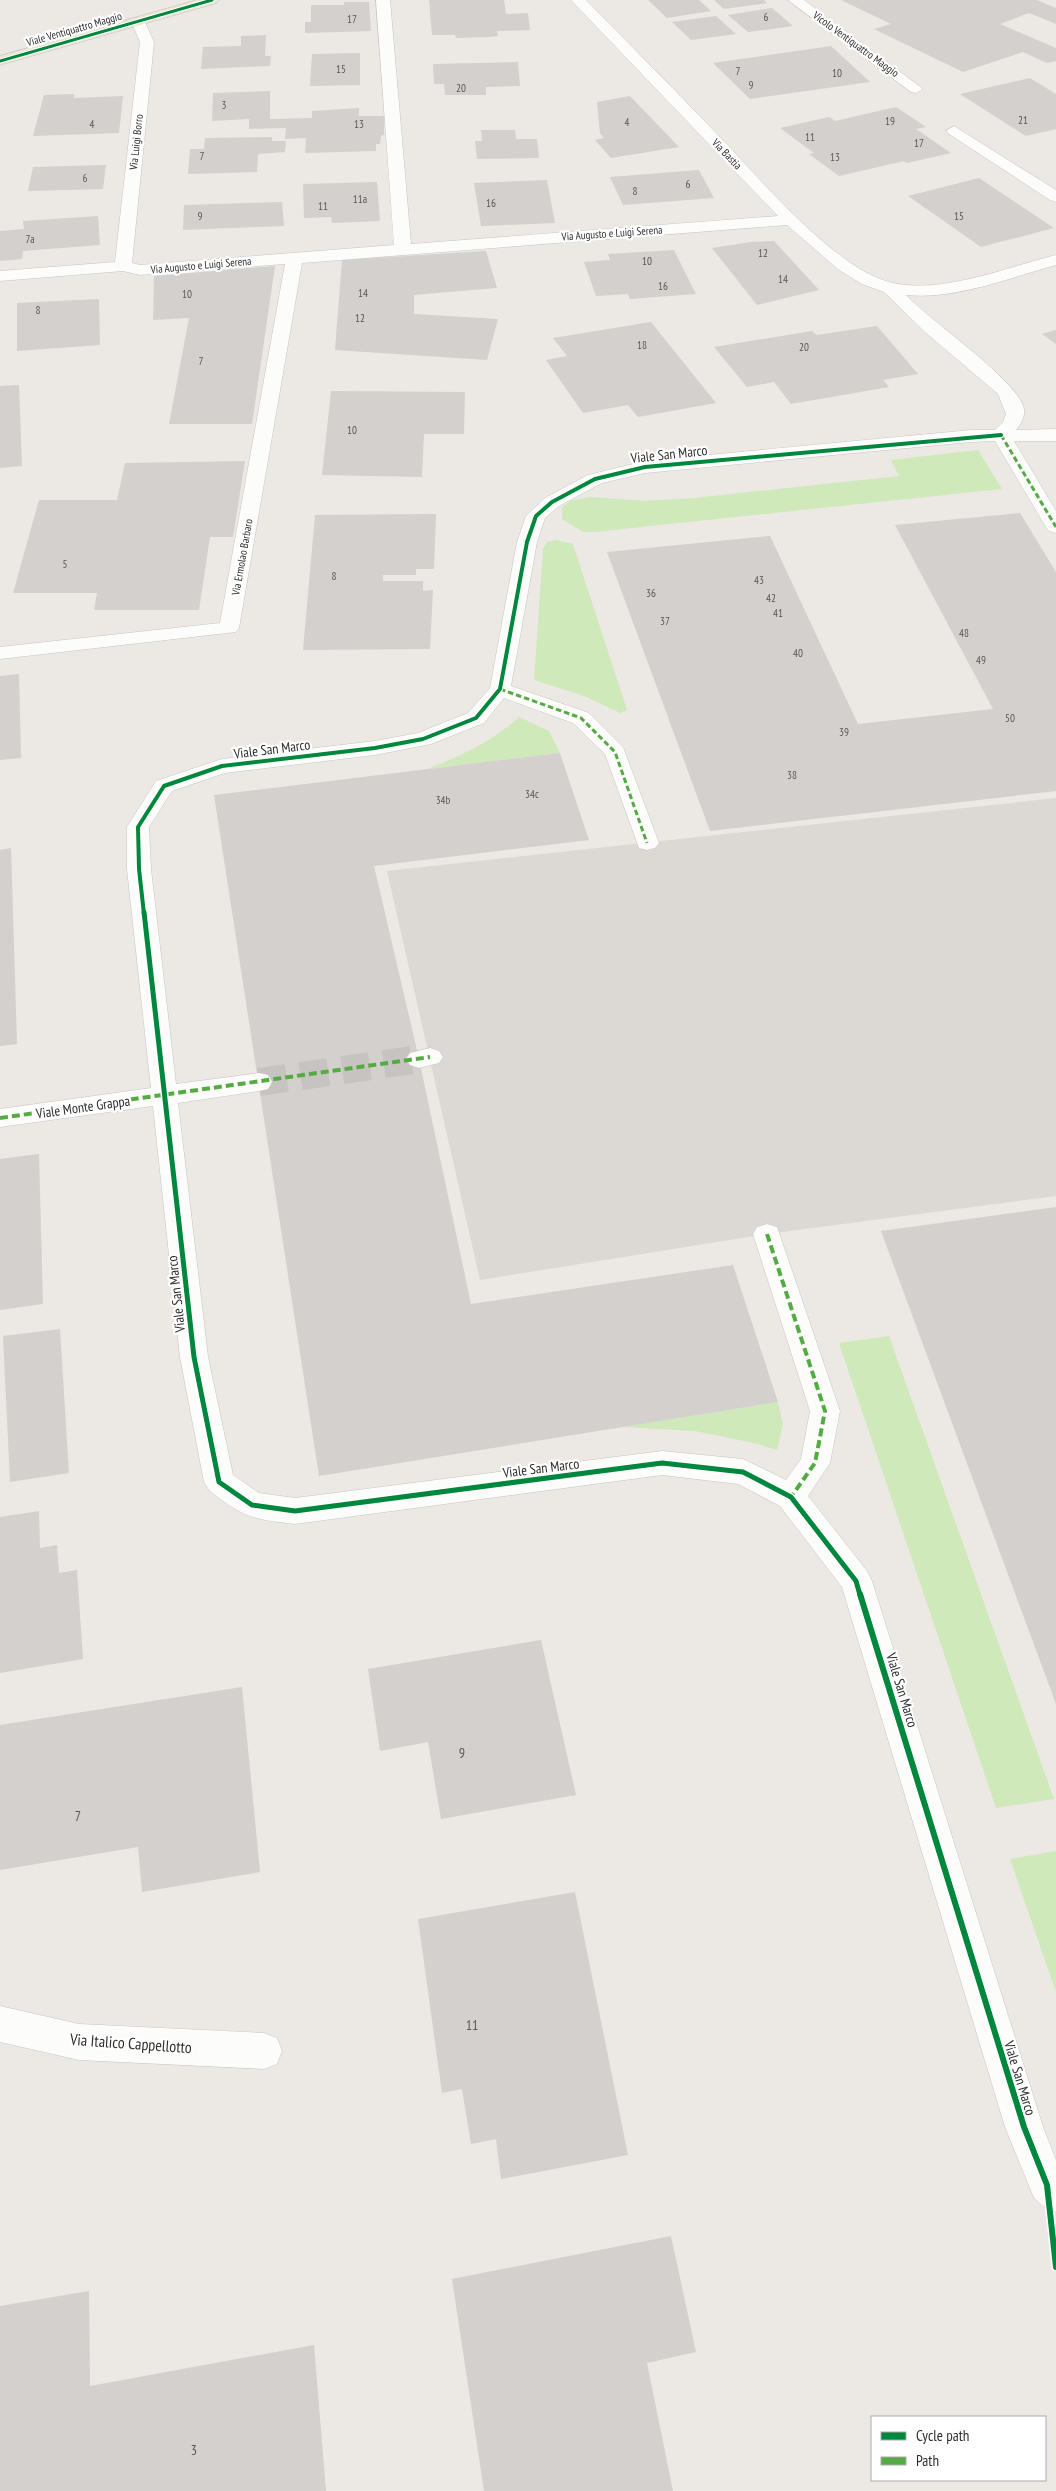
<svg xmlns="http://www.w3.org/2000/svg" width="1056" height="2491" font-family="'PT Sans Narrow',sans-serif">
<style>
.green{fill:#cfe9ba}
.plaza{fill:#dcd8d4}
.building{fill:#d3d0cd}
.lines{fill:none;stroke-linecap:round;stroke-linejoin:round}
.street-tunnel{stroke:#c6c3c0;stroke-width:28;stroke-dasharray:28 14;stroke-linecap:butt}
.street-casing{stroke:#c6c5c5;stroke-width:1}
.primary-casing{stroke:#c6c5c4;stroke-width:1}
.street{fill:#fcfcfb;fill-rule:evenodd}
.primary{fill:#e9e4d4;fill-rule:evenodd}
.quiet-far1{stroke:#54ab44;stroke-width:3;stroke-dasharray:5.5 3;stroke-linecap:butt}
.quiet{stroke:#54ab44;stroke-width:4;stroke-dasharray:8 4;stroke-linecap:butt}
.cycleway-far3-casing{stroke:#fff;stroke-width:5}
.cycleway-far2-casing{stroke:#fff;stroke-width:6}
.cycleway-far1-casing{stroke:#fff;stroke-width:8}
.cycleway-casing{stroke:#fff;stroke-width:9}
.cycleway-far3{stroke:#00873e;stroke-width:3}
.cycleway-far2{stroke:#00873e;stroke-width:4}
.cycleway-far1{stroke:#00873e;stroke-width:5}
.cycleway{stroke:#00873e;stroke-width:6}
.labels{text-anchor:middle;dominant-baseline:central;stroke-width:4.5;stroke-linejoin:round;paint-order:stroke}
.number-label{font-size:11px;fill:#585756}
.far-street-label{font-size:11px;fill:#2e2e2e;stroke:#fff}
.street-label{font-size:14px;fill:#2e2e2e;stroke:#fff}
.near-number-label{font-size:14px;fill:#585756}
.near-street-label{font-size:16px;fill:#2e2e2e;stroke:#fff}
</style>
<rect width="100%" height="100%" fill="#ece8e4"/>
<g class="green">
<path d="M978 450 1002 489 594 532H583L562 519V507L572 500 591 497 645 501 695 498 899 476 891 460Z"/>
<path d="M555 540 573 544 627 710 620 713 584 696 534 680 543 549 547 542Z"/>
<path d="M519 717 549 731 560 753 427 769C461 756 492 742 519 717Z"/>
<path d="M889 1336 1054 1799 996 1808 839 1343Z"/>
<path d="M778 1402 783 1425 777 1450 754 1443 695 1431 622 1427Z"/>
<path d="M1056 1851V1992L1010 1859Z"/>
</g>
<path class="plaza" d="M1056 798V1196L767 1234 480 1280 387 871Z"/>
<g class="building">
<path d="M429 0H504L506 14 528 13 530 30 497 31 498 36 489 37 456 38 455 35H432Z"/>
<path d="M648 0H699L711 11 667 18Z"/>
<path d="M714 0H764L767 3 724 9Z"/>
<path d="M841 0H1037L1056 8V24L1029 13 1000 24 1056 48V61L1047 63 1023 52 963 72 874 29 891 24Z"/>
<path d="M344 2H369L371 31 305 33V22H311V5H344Z"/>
<path d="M772 8 793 26 748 32 728 15Z"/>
<path d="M716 16 736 34 691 40 672 22Z"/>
<path d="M266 35 265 56H271L270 66 201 69 203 47 241 46V36Z"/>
<path d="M831 46 870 82 750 99 713 63Z"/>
<path d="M360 53V85L310 86 312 54Z"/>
<path d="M518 62 520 86 486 87V95H445L444 84H434L433 64Z"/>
<path d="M1030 78 1056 94V129L1026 136 960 94Z"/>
<path d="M270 91V119L312 118V111L359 108V116H384V135L381 136 380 144H376V151L305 153 306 138 285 139 286 128 249 129V119L212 121 213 93Z"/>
<path d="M74 94V98L123 96 119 133 33 136 44 95Z"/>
<path d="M630 96 654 121 679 147 611 158 595 140 604 138 600 133 597 102Z"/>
<path d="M896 107 926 127 916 129 951 153 907 163 904 161 839 176 809 154 814 153 780 128 829 117 835 121Z"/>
<path d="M481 130H515L516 139H537L539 158 477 159 475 141H482Z"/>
<path d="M272 137V141H286L285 152 258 154 257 172 188 174 190 149H204L205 138Z"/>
<path d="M106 165 103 189 28 191 33 167Z"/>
<path d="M699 170 714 198 623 205 610 177Z"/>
<path d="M979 178 1054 228 981 247 908 196Z"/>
<path d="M547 180 555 223 481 226 474 183Z"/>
<path d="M377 182 380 221 332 223 331 217 304 218 303 184Z"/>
<path d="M282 202 284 226 183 230 184 205Z"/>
<path d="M98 216 100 245 23 251 22 259 0 261V231L24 229 23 221Z"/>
<path d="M774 241 819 290 757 305 712 248 751 242Z"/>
<path d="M674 250 696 294 630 299 628 294 596 296 584 262 610 260 608 254Z"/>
<path d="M486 251 497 288 414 295V314L498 319 487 360 335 350 342 260Z"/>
<path d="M275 266 252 424H169L189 318 153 320 154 276Z"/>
<path d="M99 299 100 345 17 351V303Z"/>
<path d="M651 322 716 403 638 417 628 405 583 413 546 360 567 356 553 338Z"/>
<path d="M877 326 918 374 883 380 889 387 791 404 774 382 747 387 714 347 812 331 817 335Z"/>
<path d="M1056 330V344L1042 334Z"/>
<path d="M19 385 22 466 0 468V386Z"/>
<path d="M331 391 465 392 464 434H424L422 477 322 475Z"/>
<path d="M245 461 233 537H210L199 610H94L97 593H13L39 500H117L125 463Z"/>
<path d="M1020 513 1056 572V791L710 831 607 552 770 536 858 724 993 709 895 525Z"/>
<path d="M436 514 434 569H416V575H383V581H423V591L433 590 430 649 303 650 315 515Z"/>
<path d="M19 674 21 758 0 760V676Z"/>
<path d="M560 753 589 840 374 866 419 1059 471 1304 733 1265 778 1402 319 1476 214 795Z"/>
<path d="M11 848 17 1044 0 1046V850Z"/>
<path d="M39 1154 43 1304 0 1310V1159Z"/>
<path d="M1056 1207V1704L881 1231Z"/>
<path d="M60 1329 69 1473 10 1482 3 1336Z"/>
<path d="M39 1511 40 1548 57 1545 59 1573 77 1570 83 1659 0 1673V1517Z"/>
<path d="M541 1640 576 1795 441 1819 428 1742 380 1751 368 1669Z"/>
<path d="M242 1687 260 1872 142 1892 138 1847 0 1870V1725Z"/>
<path d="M575 1892 628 2155 501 2179 496 2139 471 2144 462 2089 442 2093 418 1919Z"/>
<path d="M671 2236 696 2352 647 2363 673 2491H484L452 2279Z"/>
<path d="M89 2291 90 2386 314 2345 326 2491H0V2306Z"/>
</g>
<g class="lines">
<path class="street-tunnel" d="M259 1082 419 1059"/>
<defs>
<g id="street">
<path d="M376 0H390L411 244 778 216 571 0H586C629 44 673 88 716 133 757 175 836 271 893 283 944 294 1007 267 1056 255V265C1009 278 955 300 906 295 930 321 1019 381 1024 409 1025 417 1021 424 1016 430L1056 429V441H1014L1056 511V533L1049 531 1046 527 995 441 971 442 645 473 602 483 559 506 545 518 537 542 511 686 589 713 623 747 659 843 655 848 647 850 639 848 605 754 573 723 504 698 484 723 431 744 375 755 225 773 172 791 149 827 151 869 176 1084 259 1073 268 1075 272 1082 268 1089 259 1091 178 1103 208 1357 233 1475 259 1493 295 1498 662 1451 743 1459 786 1480 801 1459 810 1411 753 1234 757 1227 767 1224 777 1227 840 1411 830 1463 808 1496 867 1571 872 1581 1043 2127 1056 2160V2212L1043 2206 1034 2198 1005 2127 842 1587 780 1506 738 1484 662 1475 295 1524C264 1520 249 1520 223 1501 215 1495 209 1492 204 1482L180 1357 153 1106 0 1127V1109L151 1088 127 869V827L156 781 222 759 375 741 418 733 468 713 490 688 517 542 526 516 545 498 588 475 645 461 971 430H995L1003 422 1006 414 998 394 925 332 884 292 862 284 839 270 787 225 302 263 239 628 236 632 0 659V647L220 623 285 264 140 275 123 271 0 281V271L115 262 140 42 131 21 133 18H143L154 42 132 263 140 265 394 245Z"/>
<path d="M788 0H804L923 89 916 93 911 92Z"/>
<path d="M954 126 1056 190V202L1050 200 949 134 946 131Z"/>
<path d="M430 1048 439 1051 443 1057 439 1063 419 1068 410 1065 406 1059 410 1053Z"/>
<path d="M0 2006 79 2024 264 2033 277 2038 282 2051 277 2064 264 2069 79 2060 0 2042Z"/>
</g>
<path id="primary" d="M197 0H219L217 3 0 65V56Z"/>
</defs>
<use href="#street" class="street-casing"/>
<use href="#primary" class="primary-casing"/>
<use href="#street" class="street"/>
<use href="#primary" class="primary"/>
<g class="quiet-far1">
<path d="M1001 435 1056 527"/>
<path d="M500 689 581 718 615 752 647 843"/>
</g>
<g class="quiet">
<path d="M0 1118 430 1057"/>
<path d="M767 1234 825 1411 815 1463 791 1497"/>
</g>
<defs>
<path id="cycleway-far3" d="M0 61 212 0"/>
<path id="cycleway-far2" d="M144 914 139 869 138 827 164 786 222 766 375 748 423 739 476 718 500 689 527 542 536 516 552 502 595 479 645 467 1001 435"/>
<path id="cycleway-far1" d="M144 912 194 1357 219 1482 252 1505 295 1511 662 1463 743 1472 791 1497 856 1581 860 1595"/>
<path id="cycleway" d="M860 1594 1024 2127 1047 2185 1056 2267"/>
</defs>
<use href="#cycleway-far3" class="cycleway-far3-casing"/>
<use href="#cycleway-far2" class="cycleway-far2-casing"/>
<use href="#cycleway-far1" class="cycleway-far1-casing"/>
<use href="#cycleway" class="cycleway-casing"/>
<use href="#cycleway-far3" class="cycleway-far3"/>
<use href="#cycleway-far2" class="cycleway-far2"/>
<use href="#cycleway-far1" class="cycleway-far1"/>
<use href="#cycleway" class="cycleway"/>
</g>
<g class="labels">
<g class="number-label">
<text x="766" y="17">6</text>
<text x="352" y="19">17</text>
<text x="341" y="69">15</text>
<text x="738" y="71">7</text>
<text x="837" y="73">10</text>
<text x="751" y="85">9</text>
<text x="461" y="88">20</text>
<text x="224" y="105">3</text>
<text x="1023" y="120">21</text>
<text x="890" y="121">19</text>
<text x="627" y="122">4</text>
<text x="92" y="124">4</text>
<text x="359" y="124">13</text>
<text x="810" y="137">11</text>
<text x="919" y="143">17</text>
<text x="202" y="156">7</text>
<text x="835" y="157">13</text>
<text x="85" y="178">6</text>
<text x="688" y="184">6</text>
<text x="635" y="191">8</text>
<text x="360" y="199">11a</text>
<text x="491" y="203">16</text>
<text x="323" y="206">11</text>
<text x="200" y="216">9</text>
<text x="959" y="216">15</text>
<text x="30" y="239">7a</text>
<text x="763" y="253">12</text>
<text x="647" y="261">10</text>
<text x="783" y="279">14</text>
<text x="663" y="286">16</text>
<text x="363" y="293">14</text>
<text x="187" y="294">10</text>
<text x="38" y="310">8</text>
<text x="360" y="318">12</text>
<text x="642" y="345">18</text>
<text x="804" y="347">20</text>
<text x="201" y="361">7</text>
<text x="352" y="430">10</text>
<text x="65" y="564">5</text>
<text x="334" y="576">8</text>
<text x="759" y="580">43</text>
<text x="651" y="593">36</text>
<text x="771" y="598">42</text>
<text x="778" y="613">41</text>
<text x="665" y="621">37</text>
<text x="964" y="633">48</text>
<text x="798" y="653">40</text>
<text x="981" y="660">49</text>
<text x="1010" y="718">50</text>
<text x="844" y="732">39</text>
<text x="792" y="775">38</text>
<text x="532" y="794">34c</text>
<text x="443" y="800">34b</text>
</g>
<g class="far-street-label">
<text transform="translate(74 29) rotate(-16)">Viale Ventiquattro Maggio</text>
<text transform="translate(856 44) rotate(36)">Vicolo Ventiquattro Maggio</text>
<text transform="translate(136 142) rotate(-84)">Via Luigi Borro</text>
<text transform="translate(727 154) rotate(46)">Via Bastia</text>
<text transform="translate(612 233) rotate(-4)">Via Augusto e Luigi Serena</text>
<text transform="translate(201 265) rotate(-5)">Via Augusto e Luigi Serena</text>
<text transform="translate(242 557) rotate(-80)">Via Ermolao Barbaro</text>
</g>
<g class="street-label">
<text transform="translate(669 454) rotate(-6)">Viale San Marco</text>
<text transform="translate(272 749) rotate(-7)">Viale San Marco</text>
<text transform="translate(83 1107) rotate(-8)">Viale Monte Grappa</text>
<text transform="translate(176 1294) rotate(-96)">Viale San Marco</text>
<text transform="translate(541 1468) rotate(-7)">Viale San Marco</text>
<text transform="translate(902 1690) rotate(73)">Viale San Marco</text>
<text transform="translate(1020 2078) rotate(73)">Viale San Marco</text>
</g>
<g class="near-number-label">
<text x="462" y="1753">9</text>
<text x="78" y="1816">7</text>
<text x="472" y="2025">11</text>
<text x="194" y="2450">3</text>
</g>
<g class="near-street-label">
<text transform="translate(131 2043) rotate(4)">Via Italico Cappellotto</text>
</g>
</g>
<rect x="871" y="2416" width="175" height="65" fill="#ffffff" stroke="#ababab"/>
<rect x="881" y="2432" width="25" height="8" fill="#00873e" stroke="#ababab"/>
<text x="916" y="2441" font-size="15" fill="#2e2e2e">Cycle path</text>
<rect x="881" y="2457" width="25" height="8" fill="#54ab44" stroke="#ababab"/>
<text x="916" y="2466" font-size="15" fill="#2e2e2e">Path</text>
</svg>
